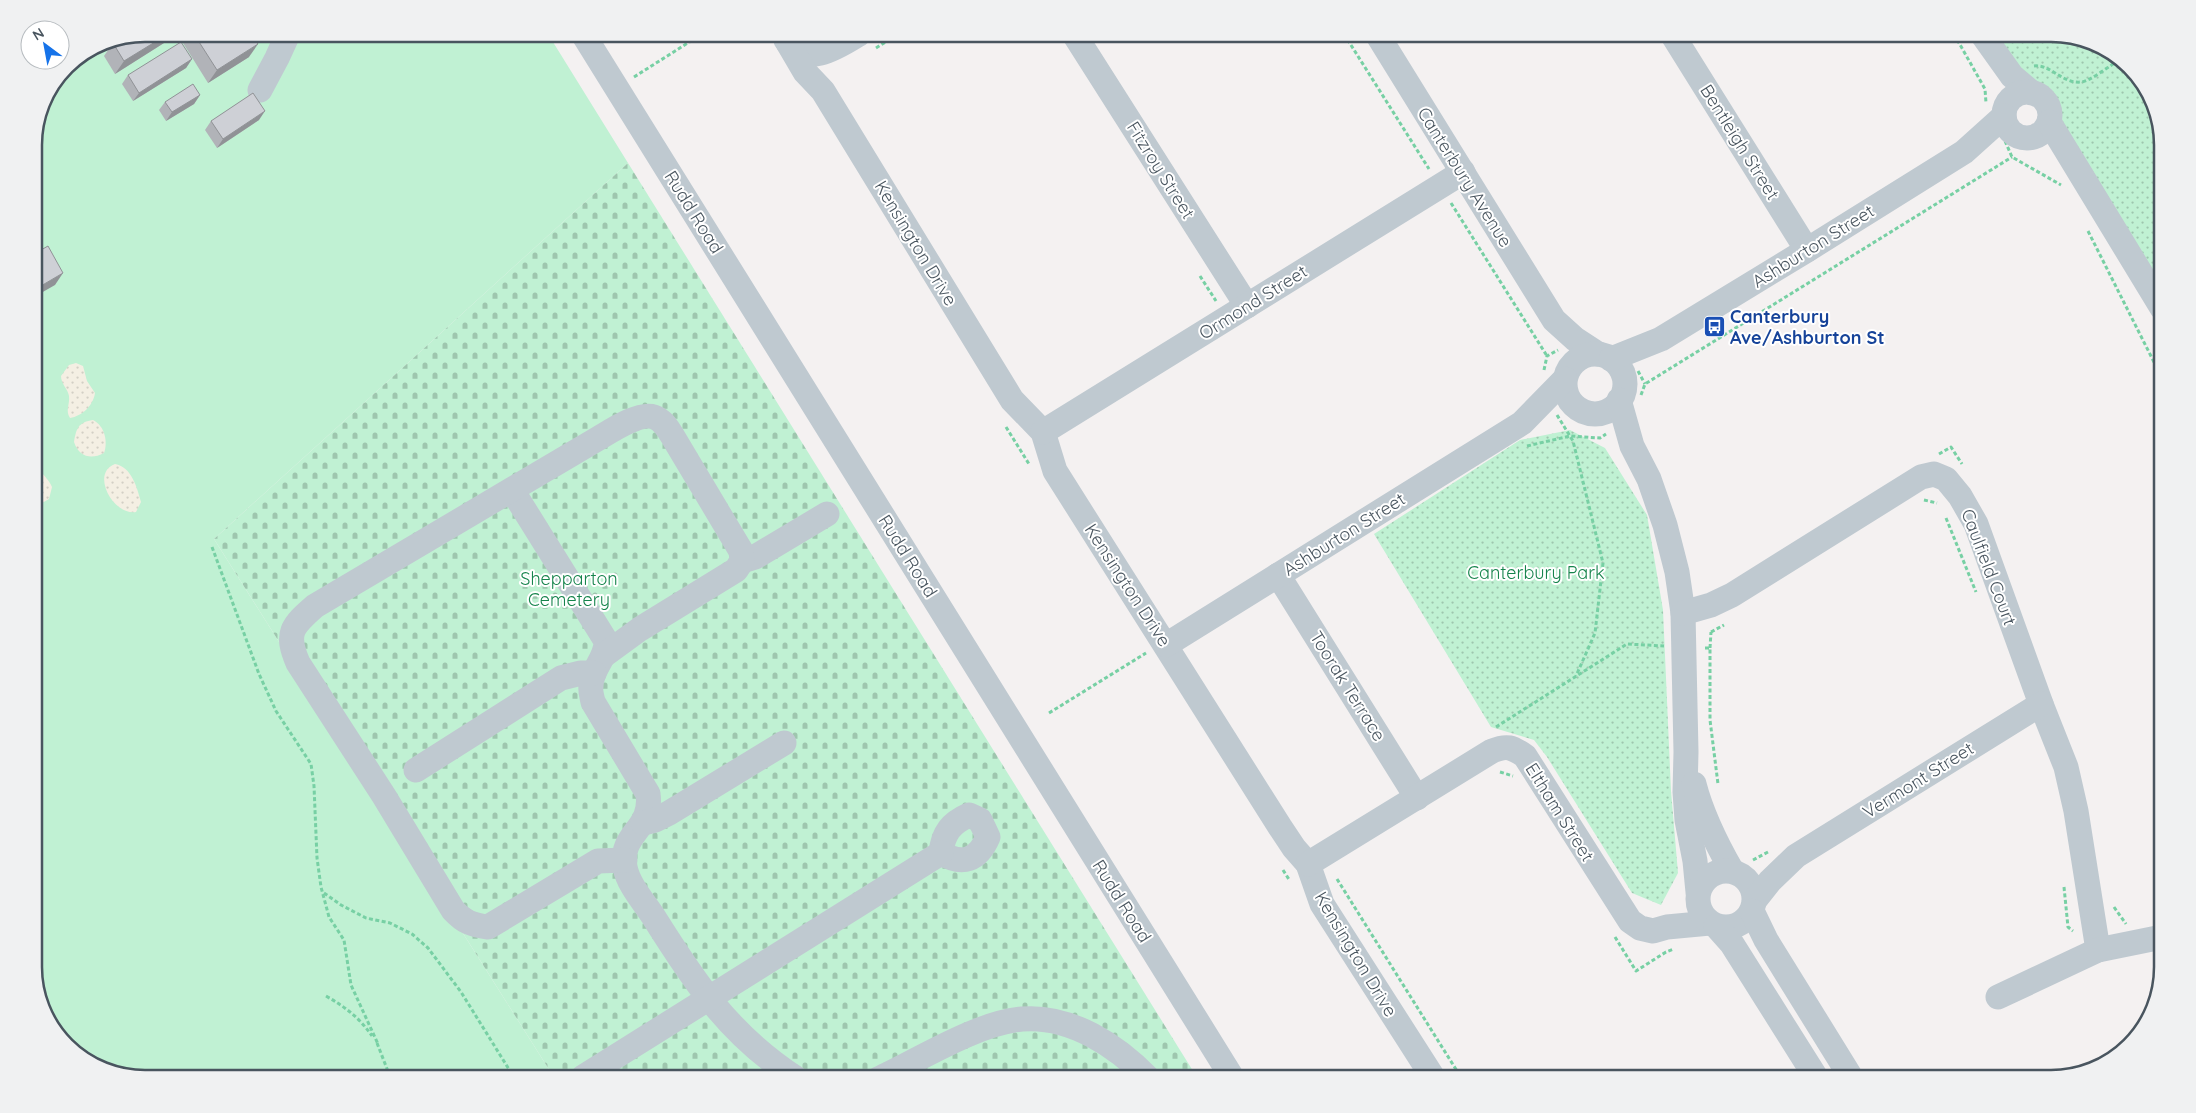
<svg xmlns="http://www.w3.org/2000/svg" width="2196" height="1113" font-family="Quicksand,sans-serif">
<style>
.grass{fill:#c0f1d3}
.sand{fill:url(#sand-dots)}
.cemetery{fill:url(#cemetery-stones)}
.park{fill:url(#park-dots)}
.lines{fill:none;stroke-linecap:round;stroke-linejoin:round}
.path{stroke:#77d0a4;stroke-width:3;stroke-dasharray:4 2.5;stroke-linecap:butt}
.minor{stroke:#bfc9d0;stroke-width:25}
.wall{fill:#b1b3b8}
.shaded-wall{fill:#909296}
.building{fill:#ced0d6;stroke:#909296}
.labels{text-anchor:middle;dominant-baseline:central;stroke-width:4;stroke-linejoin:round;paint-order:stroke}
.street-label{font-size:18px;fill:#49555f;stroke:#fff}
.transit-label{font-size:18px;font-weight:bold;fill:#164399;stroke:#fff;text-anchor:start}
.park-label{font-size:18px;fill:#16844c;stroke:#fff}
.rim{fill:none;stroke:#49555f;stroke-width:2.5}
</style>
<defs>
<pattern id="sand-dots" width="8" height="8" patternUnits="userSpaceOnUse" patternTransform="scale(1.25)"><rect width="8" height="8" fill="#f4efe3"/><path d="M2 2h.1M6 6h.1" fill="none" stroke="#d3cfc5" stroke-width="1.8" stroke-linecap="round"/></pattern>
<pattern id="cemetery-stones" width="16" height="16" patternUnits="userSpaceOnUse" patternTransform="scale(1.25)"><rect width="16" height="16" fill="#c0f1d3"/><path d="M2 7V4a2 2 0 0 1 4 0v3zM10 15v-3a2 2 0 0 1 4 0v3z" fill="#9ec6ae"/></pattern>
<pattern id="park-dots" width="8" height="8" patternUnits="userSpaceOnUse" patternTransform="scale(1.25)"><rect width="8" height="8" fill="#c0f1d3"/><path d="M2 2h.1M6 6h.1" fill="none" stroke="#9ec6ae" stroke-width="1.8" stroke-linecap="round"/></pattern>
</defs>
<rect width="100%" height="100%" fill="#f4f1f1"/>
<path class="grass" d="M145 34H548L628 163 214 539 555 1079H145L96 1068 53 1030 34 975V138L45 96 67 66 103 42Z"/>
<g class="sand">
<path d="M76 363 83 366 87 381 95 393C93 406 82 416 70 418 65 410 70 405 69 396 68 389 61 384 61 376L69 365Z"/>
<path d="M93 420C105 426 108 442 104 453 91 460 79 457 74 442 76 428 79 422 93 420Z"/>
<path d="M34 463C39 471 49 479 52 487L49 499 42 503 34 500Z"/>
<path d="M115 464C132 467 137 488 141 502L136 512C113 516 90 473 115 464Z"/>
</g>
<path class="cemetery" d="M628 163 1198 1079H555L214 539Z"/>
<g class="park">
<path d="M1991 34H2051L2100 45 2143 83 2162 138V301Z"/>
<path d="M1570 430 1605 448 1647 515 1663 610 1671 791 1678 873 1661 905 1632 893 1547 757 1534 740 1491 727 1374 534 1520 440Z"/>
</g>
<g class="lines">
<g class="path">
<path d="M1344 34 1429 169"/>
<path d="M1954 34 1985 89 1986 103"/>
<path d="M876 48 898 34"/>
<path d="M2034 66C2051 64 2062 84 2081 82 2089 82 2109 66 2118 61"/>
<path d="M634 77 702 34"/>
<path d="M2005 141 2012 157 2061 185"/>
<path d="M1451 203 1547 356"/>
<path d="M2088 231 2162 378"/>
<path d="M1200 276 1216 301"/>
<path d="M1544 370 1547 356 1558 350"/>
<path d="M1638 371 1645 384"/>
<path d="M1641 395 1645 384 2012 157"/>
<path d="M1557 415 1573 441 1603 563 1595 633 1576 676"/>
<path d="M1006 427 1029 464"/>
<path d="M1527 446 1570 436 1600 438 1606 434"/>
<path d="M1939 454 1951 447 1962 464"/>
<path d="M1924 500 1937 503"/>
<path d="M1946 518 1976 592"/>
<path d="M212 547 259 674 276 711 311 764 314 786 317 858 321 887 329 917 344 940 351 985 378 1044"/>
<path d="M1711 632 1724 625"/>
<path d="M1705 648H1710V720L1718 784"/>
<path d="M1710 648 1711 632"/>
<path d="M1049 713 1146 653"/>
<path d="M1496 727 1627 644 1664 646"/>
<path d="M1500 772 1513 776"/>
<path d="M1753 860 1768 852"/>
<path d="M1283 870 1290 881"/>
<path d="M1337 879 1462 1079"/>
<path d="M2064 887 2068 927 2073 931"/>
<path d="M324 893 341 905 366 918 390 923 412 934 428 948 461 992 515 1079"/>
<path d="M2114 907 2126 924"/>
<path d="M1615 937 1636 971 1666 952 1674 949"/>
<path d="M326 996C345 1007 359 1017 372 1036"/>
<path d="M377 1043 391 1079"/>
</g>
<g class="minor">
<path d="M583 34 1233 1079"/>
<path d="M1074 34 1247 306"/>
<path d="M1377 34 1554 320 1575 339 1598 354"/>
<path d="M1672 34 1807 250"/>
<path d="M1982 34 2012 76 2032 93"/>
<path d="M786 40C805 69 838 47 859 34"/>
<path d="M788 43 805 72 823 91 1012 400 1043 432 1055 471 1280 827 1294 848 1308 864 1322 904 1434 1079"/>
<path d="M260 90 277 58 288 34"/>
<circle cx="2027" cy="115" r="23"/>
<path d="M2049 122 2162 308"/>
<circle cx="1595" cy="384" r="30"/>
<path d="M1611 359 1661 339 1807 250 1964 152 2004 116"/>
<path d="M1619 400 1632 446 1649 479 1665 525 1677 572 1683 613 1686 752 1685 792 1687 820 1695 861 1698 892"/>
<path d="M1043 432 1463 172"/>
<path d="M512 490 606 641C607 658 591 669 591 686 590 691 592 697 593 702L648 794C653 830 619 833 625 867 628 884 643 901 653 916 695 983 729 1035 797 1079"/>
<path d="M742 561 755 557 827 514"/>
<path d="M1278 575 1417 798"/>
<path d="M1683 613 1711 605 1732 595 1921 477 1934 474 1946 479 1960 496 1976 524 2041 704 2066 767 2076 811 2098 950"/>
<path d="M1166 645 1522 423 1565 379"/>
<path d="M603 656 640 629 736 570 742 561 741 551 673 437C668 429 663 420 654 417 639 412 611 431 599 438L315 606C292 626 285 633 298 663L384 796 453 910C464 922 472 925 488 927L598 861 625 860"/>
<path d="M416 770 561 678 581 673H594"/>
<path d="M1694 784C1702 815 1716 843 1732 871"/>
<path d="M969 815 980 820 988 837C978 860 963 866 941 853 943 833 951 823 969 815Z"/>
<path d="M643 823 655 820 669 813 784 743"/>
<path d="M1308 864 1492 751C1507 745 1512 747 1525 756L1630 921 1640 928 1653 931 1667 927 1710 923"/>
<circle cx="1726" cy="899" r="28"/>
<path d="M1755 900 1770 881 1796 856 2041 704"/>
<path d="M1752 911 1766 940 1852 1079"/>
<path d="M1716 926 1732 944 1817 1079"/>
<path d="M1998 997 2098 950 2162 937"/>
<path d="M583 1077 941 853"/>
<path d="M878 1079C919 1060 977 1023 1022 1019 1071 1015 1117 1046 1149 1079"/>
</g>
</g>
<g class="wall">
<path d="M145 34H177L175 36 115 74 104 56 113 43Z"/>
<path d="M190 34H210L211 35 249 57 208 83 183 43Z"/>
<path d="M192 59 186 68 133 101 122 84 128 75Z"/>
<path d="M200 95 194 104 166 121 159 110 165 102Z"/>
<path d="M259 120 217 148 205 130 211 121Z"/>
</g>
<g class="shaded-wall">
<path d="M168 34H177L175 36 115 74 124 61Z"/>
<path d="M258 44 249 57 208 83 217 70Z"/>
<path d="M192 59 186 68 133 101 139 93Z"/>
<path d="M200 95 194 104 166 121 172 112Z"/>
<path d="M265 111 259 120 217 148 223 139Z"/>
<path d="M63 273 55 285 34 297V290Z"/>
</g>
<g class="building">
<path d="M145 34H168L124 61 113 43 120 39Z"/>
<path d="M194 34H210L211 35 214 34H251L258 44 217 70Z"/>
<path d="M181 42 192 59 139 93 128 75Z"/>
<path d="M193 84 200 95 172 112 165 102Z"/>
<path d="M253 93 265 111 223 139 211 121Z"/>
<path d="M48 246 63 273 34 290V254Z"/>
</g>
<defs>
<symbol id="bus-square" viewBox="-11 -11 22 22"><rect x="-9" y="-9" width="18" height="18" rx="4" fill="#1a4fb4" stroke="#fff"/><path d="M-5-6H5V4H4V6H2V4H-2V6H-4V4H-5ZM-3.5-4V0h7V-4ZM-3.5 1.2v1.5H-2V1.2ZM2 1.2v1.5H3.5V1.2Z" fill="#fff"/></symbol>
</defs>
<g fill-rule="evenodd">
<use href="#bus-square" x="1702" y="314" width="25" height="25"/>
</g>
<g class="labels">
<g class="street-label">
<text transform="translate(1740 142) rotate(58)">Bentleigh Street</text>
<text transform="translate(1161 170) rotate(58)">Fitzroy Street</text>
<text transform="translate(1465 177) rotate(58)">Canterbury Avenue</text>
<text transform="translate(694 212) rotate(58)">Rudd Road</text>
<text transform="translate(916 243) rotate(59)">Kensington Drive</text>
<text transform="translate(1813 246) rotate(-32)">Ashburton Street</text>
<text transform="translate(1253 302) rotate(-32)">Ormond Street</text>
<text transform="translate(1344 534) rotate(-32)">Ashburton Street</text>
<text transform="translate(908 556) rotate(58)">Rudd Road</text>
<text transform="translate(1989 567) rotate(69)">Caulfield Court</text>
<text transform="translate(1128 585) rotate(57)">Kensington Drive</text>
<text transform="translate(1348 686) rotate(58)">Toorak Terrace</text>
<text transform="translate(1918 780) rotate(-32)">Vermont Street</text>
<text transform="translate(1560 812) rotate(58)">Eltham Street</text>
<text transform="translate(1122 901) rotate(58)">Rudd Road</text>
<text transform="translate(1356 954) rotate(59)">Kensington Drive</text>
</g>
<g class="transit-label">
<text x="1730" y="316">Canterbury<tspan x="1730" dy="21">Ave/Ashburton St</tspan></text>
</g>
<g class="park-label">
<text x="1536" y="572">Canterbury Park</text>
<text x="569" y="578">Shepparton<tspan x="569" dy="21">Cemetery</tspan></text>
</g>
</g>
<path d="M0 0H2196V1113H0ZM145 42H2051A103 103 0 0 1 2154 145V967A103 103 0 0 1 2051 1070H145A103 103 0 0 1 42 967V145A103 103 0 0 1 145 42Z" fill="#f0f1f2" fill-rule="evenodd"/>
<path class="rim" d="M145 42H2051A103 103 0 0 1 2154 145V967A103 103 0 0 1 2051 1070H145A103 103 0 0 1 42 967V145A103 103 0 0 1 145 42Z"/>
<g transform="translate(45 45) rotate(328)"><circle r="24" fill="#ffffff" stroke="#b6bbbf"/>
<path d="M0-4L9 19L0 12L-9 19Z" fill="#1673e9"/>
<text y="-8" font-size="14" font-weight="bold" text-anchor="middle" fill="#49555f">N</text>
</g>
</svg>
